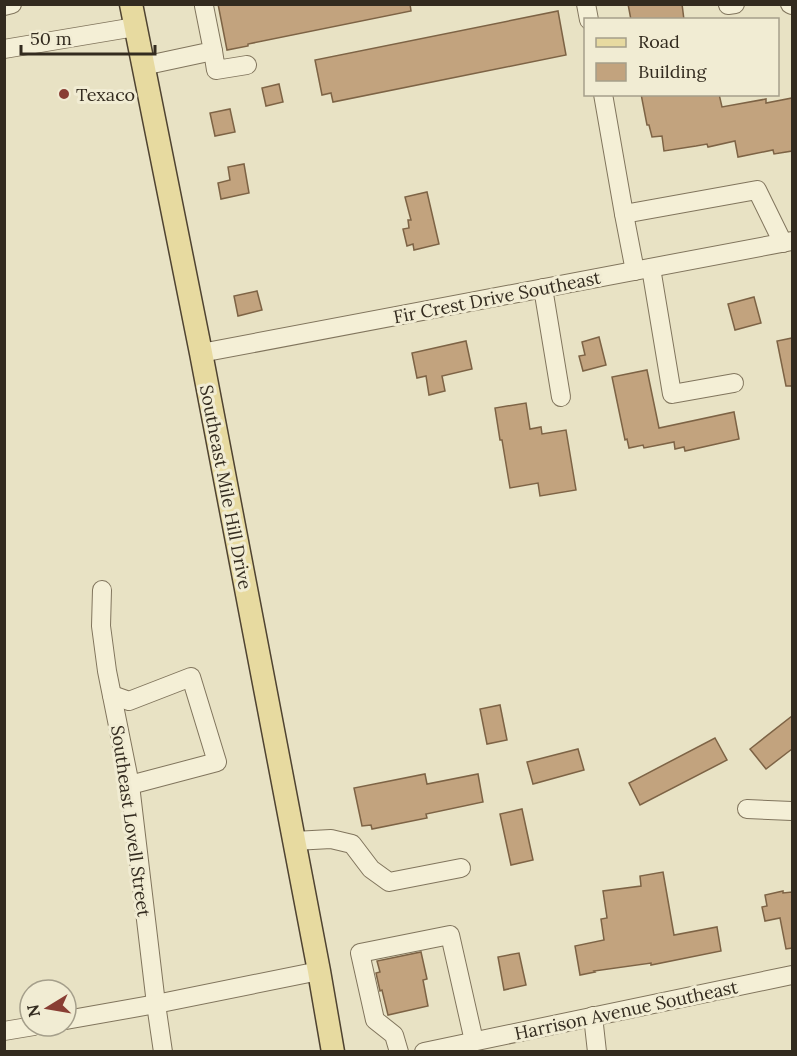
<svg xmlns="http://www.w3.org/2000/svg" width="797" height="1056" font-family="Lora,serif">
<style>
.building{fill:#c2a37e;stroke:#7d6345;stroke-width:1.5}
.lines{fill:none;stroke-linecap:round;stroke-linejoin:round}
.minor-casing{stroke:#81755d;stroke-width:20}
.major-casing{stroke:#4f4331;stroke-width:25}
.minor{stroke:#f4efd6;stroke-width:18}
.major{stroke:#e7daa0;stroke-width:22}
.poi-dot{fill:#893e34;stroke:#f1ecd3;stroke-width:2}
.labels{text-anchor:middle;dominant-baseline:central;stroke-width:6;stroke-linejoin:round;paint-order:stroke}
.poi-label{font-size:18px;fill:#332b1f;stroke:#f1ecd3;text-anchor:start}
.street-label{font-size:18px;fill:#332b1f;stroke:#f1ecd3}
</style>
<rect width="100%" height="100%" fill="#e8e2c4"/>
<g class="building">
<path d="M218 4H410L411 11 248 44V46L227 50Z"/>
<path d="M628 4H682L684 20H631Z"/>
<path d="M558 11 566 55 333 102 331 93 322 95 315 60Z"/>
<path d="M279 84 283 102 266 106 262 88Z"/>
<path d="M641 94H719L722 107 766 99V103L792 98V151L774 154 773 150 738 157 735 141 708 147 707 144 696 146 664 151 662 136 652 137 649 125H647Z"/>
<path d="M230 109 235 132 215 136 210 113Z"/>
<path d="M244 164 249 193 221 199 218 183 230 180 228 167Z"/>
<path d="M427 192 439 244 414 250 413 244 407 246 403 229 409 228 408 220H411L405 197Z"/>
<path d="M257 291 262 310 238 316 234 296Z"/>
<path d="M754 297 761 323 735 330 728 304Z"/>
<path d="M599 337 606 365 583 371 579 356 585 355 582 342Z"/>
<path d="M792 338V386H786L777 341Z"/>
<path d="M466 341 472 369 442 376 445 391 429 395 426 376 417 378 412 353Z"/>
<path d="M647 370 659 428 734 412 739 439 685 451 684 447 675 449 674 442 644 448 643 445 629 448 627 439 625 440 612 377Z"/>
<path d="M526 403 530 429 541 427 542 434 566 430 576 490 540 496 538 483 510 488 502 440H500L495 408Z"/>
<path d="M500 705 507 740 487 744 480 709Z"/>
<path d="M792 716V749L766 769 750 749Z"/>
<path d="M715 738 727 760 640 805 629 783Z"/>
<path d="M578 749 584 770 533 784 527 762Z"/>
<path d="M425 774 427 784 478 774 483 802 426 814 427 818 372 829 371 825 362 826 354 788Z"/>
<path d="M522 809 533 860 511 865 500 814Z"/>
<path d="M663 872 674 935 717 927 721 951 651 965V963L594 971 595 972 580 975 575 946 604 940 601 919 607 918 603 891 641 886 640 876Z"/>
<path d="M783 891V893L792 892V948L786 949 780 918 765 921 762 907 767 906 765 895Z"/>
<path d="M421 952 427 979 423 980 428 1006 388 1015 382 990 380 991 376 973 380 972 377 961Z"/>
<path d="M519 953 526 985 504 990 498 957Z"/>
</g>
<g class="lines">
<defs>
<g id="minor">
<path d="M586 4 589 20"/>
<path d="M790 4 792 5"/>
<path d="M728 5 735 4"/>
<path d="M4 6 12 4"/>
<path d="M4 49 135 27"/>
<path d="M213 51 216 70 247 65"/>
<path d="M143 66 213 51 204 6"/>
<path d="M603 94 624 214 757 190 783 243"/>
<path d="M624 214 635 271"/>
<path d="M651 268 672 394 734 383"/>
<path d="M543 288 561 397"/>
<path d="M201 353 792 241"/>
<path d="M102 590 101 626 107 671 130 785 156 1004 163 1052"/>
<path d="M112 695 129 701 191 677 217 762 130 785"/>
<path d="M747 809 792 811"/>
<path d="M294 841 331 839 352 844 371 869 389 882 461 868"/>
<path d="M593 1016 597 1052"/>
<path d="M66 1020 156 1004 319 971"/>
<path d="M4 1031 34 1026"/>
<path d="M399 1052 394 1035 375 1020 360 953 450 935 474 1041"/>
<path d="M424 1052 792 975"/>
</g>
<path id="major" d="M131 4 201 353 319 971 333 1052"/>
</defs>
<use href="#minor" class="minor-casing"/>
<use href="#major" class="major-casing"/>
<use href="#minor" class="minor"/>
<use href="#major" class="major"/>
</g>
<circle class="poi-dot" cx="64" cy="94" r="6"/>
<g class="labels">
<g class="poi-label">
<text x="76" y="94">Texaco</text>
</g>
<g class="street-label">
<text transform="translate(497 297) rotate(-11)">Fir Crest Drive Southeast</text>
<text transform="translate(226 487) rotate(79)">Southeast Mile Hill Drive</text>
<text transform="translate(131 821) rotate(82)">Southeast Lovell Street</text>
<text transform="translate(626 1010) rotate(-12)">Harrison Avenue Southeast</text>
</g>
</g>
<rect width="797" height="1056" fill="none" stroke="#332b1f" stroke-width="12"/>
<rect x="584" y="18" width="195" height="78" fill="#f1ecd3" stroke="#a59f8b" stroke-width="1.5"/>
<rect x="596" y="38" width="30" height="9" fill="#e7daa0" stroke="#a59f8b" stroke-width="1.5"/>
<text x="638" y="48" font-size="18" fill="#332b1f">Road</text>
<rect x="596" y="63" width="30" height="18" fill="#c2a37e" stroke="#a59f8b" stroke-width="1.5"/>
<text x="638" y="78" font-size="18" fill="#332b1f">Building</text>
<g transform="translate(48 1008) rotate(259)"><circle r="28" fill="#f1ecd3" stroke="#a59f8b" stroke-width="1.5"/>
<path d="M0-4.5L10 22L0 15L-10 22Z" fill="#893e34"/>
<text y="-9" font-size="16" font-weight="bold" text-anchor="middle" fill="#332b1f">N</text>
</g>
<path d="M21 45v9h134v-9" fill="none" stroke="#332b1f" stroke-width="3"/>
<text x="30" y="45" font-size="18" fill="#332b1f" stroke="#f1ecd3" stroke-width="4.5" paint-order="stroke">50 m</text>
</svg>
